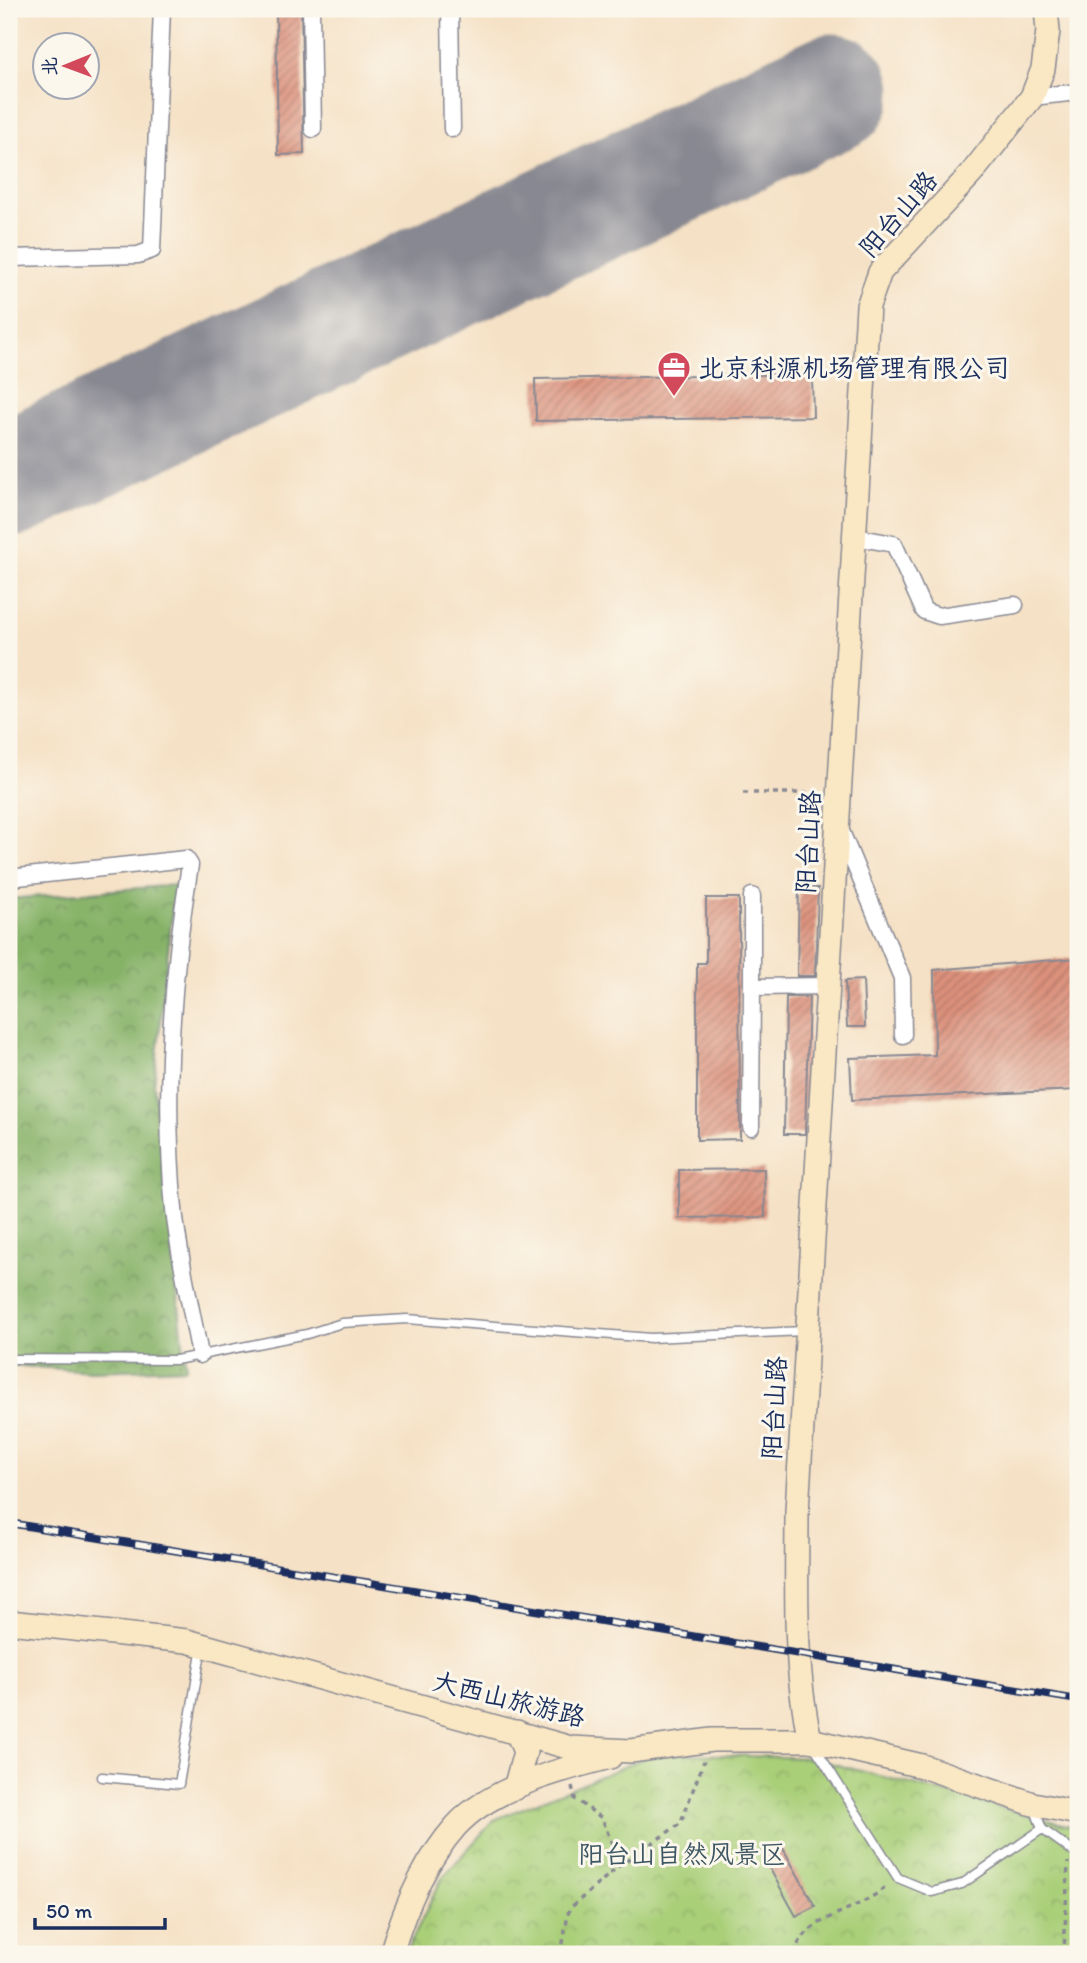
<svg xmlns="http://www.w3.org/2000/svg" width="1087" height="1963" font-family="Itim,'LXGW WenKai TC',sans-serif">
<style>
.forest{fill:url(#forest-crowns);stroke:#507063;stroke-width:2}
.park{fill:url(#park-crowns);stroke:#627f6b;stroke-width:2}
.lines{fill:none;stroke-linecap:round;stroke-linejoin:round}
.runway{stroke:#888892;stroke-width:117}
.building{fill:url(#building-hatch)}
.lane-casing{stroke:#888892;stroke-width:11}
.street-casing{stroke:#888892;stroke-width:19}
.secondary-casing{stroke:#888892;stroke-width:26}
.path{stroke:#888892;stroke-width:3.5;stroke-dasharray:5 5;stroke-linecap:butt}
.lane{stroke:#fff;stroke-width:8}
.street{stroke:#fff;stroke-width:16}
.secondary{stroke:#fae7c3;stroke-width:23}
.rail-casing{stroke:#1b2f5e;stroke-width:8}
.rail{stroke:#fbf7ec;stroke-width:5;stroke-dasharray:16;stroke-linecap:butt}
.labels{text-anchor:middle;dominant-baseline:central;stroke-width:6;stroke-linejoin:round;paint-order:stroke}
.street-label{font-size:26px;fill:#1b2f5e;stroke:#fbf7ec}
.poi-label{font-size:26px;fill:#1b2f5e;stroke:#fbf7ec;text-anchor:start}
.park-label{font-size:26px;fill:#3e5764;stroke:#fbf7ec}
</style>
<defs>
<pattern id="forest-crowns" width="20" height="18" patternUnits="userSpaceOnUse" patternTransform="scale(1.75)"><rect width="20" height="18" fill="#86b268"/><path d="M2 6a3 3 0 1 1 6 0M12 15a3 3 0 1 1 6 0" fill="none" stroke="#6d9159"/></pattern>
<pattern id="park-crowns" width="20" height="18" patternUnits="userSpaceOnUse" patternTransform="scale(1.75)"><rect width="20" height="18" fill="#a9cf78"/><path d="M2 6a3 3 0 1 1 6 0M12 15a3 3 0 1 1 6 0" fill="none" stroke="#91b26a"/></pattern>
<pattern id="building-hatch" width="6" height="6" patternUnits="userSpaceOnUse" patternTransform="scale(1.75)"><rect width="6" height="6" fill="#dc917b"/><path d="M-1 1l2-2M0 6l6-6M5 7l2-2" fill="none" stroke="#b27768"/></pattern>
</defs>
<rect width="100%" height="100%" fill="#fbf7ec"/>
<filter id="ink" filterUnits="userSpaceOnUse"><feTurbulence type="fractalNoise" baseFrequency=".0143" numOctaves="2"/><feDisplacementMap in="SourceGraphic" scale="14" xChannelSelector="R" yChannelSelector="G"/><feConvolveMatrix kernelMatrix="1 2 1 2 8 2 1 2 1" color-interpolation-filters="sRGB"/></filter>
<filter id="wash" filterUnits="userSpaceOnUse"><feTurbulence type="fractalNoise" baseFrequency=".00686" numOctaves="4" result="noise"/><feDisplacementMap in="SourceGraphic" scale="28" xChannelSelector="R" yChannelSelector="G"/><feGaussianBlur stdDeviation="1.57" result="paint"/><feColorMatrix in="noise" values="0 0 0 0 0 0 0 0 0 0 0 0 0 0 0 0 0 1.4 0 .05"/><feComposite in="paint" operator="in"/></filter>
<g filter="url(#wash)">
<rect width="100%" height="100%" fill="#f5e1c5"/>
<path class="forest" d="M175 885 154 1085 186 1368 91 1371 9 1365V899Z"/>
<path class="park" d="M656 1753 811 1758 1078 1828V1954H405L442 1878 494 1820Z"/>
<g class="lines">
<path class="runway" d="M9 479 833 92"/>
</g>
<g id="blocks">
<g class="building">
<path d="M276 9H301L304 154 278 155Z"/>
<path d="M812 374 813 417 536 421 535 379Z"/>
<path d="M799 887 818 888 815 976H797Z"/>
<path d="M706 898H739L740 1139 697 1140V963H706Z"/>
<path d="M1078 958V1090L852 1100 850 1058 935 1055 934 970Z"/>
<path d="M863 980 865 1027H847L845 981Z"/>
<path d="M786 997H809L805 1134H784Z"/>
<path d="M764 1169 765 1217 679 1218V1170Z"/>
<path d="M780 1843 815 1906 796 1916 761 1853Z"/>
</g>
</g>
</g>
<g filter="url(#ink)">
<use href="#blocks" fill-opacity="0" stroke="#888892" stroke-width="2"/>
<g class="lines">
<defs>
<g id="lane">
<path d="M9 1359 176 1360 307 1334 342 1323 407 1319 651 1338 804 1331"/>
<path d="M814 1746 898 1878 932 1892 962 1884 1042 1829"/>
<path d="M102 1777 179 1784 202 1646"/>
<path d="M1034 1807 1042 1829 1078 1855"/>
</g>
<g id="street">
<path d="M311 9 313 129"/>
<path d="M450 9 452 129"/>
<path d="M1032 97 1078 92"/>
<path d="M9 258 138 255 152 250 162 9"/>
<path d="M855 537 894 544 924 611 939 616 1015 605"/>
<path d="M840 829 902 978 903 1035"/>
<path d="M9 878 186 859 190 865C171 980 163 1093 174 1209 179 1258 191 1307 200 1355"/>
<path d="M752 987V896"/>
<path d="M751 1127 752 987 828 986"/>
</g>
<g id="secondary">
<path d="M9 1622 187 1641 571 1748 631 1751 712 1740H810L922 1766 1033 1804 1078 1813"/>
<path d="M810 1740C793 1665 797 1586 797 1511L868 306 880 272 971 174 1032 97 1043 69 1048 31 1046 9"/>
<path d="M515 1788 525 1752 517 1732"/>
<path d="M391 1954C404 1910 425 1861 456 1826 490 1788 562 1769 610 1757"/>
</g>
</defs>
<use href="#lane" class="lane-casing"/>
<use href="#street" class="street-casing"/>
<use href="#secondary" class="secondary-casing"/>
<g class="path">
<path d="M743 793H820"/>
<path d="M572 1786 575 1799 602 1818 620 1865"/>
<path d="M561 1954 569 1909 620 1865 680 1824 704 1761"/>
<path d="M794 1954C807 1913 860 1913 887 1885"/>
<path d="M1064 1954 1068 1862"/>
</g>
<use href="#lane" class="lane"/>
<use href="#street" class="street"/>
<use href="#secondary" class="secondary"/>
<defs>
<path id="rail" d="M9 1523 1078 1700"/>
</defs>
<use href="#rail" class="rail-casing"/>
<use href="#rail" class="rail"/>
</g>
</g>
<defs>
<symbol id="office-pin" viewBox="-11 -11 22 30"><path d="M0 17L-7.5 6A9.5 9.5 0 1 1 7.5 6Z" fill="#d1495b" stroke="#fbf7ec"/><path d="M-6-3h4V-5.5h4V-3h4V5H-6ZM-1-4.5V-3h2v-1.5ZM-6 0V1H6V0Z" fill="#fff"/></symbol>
</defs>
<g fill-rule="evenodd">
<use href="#office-pin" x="655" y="349" width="38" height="52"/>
</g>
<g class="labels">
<g class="street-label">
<text transform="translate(898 214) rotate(-49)">阳台山路</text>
<text transform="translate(808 842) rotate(-87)">阳台山路</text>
<text transform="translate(774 1408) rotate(-87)">阳台山路</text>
<text transform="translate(509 1699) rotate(14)">大西山旅游路</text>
</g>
<g class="poi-label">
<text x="698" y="368">北京科源机场管理有限公司</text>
</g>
<g class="park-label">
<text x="682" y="1854">阳台山自然风景区</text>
</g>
</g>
<rect width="1087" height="1963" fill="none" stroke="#fbf7ec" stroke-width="35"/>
<g transform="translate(66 66) rotate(269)"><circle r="33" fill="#fbf7ec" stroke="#a1a7b3" stroke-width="2"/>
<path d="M0-5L12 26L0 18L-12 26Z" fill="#d1495b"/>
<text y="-10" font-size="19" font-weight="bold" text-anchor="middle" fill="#1b2f5e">北</text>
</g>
<path d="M35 1918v10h130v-10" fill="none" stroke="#1b2f5e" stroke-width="3.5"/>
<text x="46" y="1918" font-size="21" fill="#1b2f5e" stroke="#fbf7ec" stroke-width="5" paint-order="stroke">50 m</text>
</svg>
